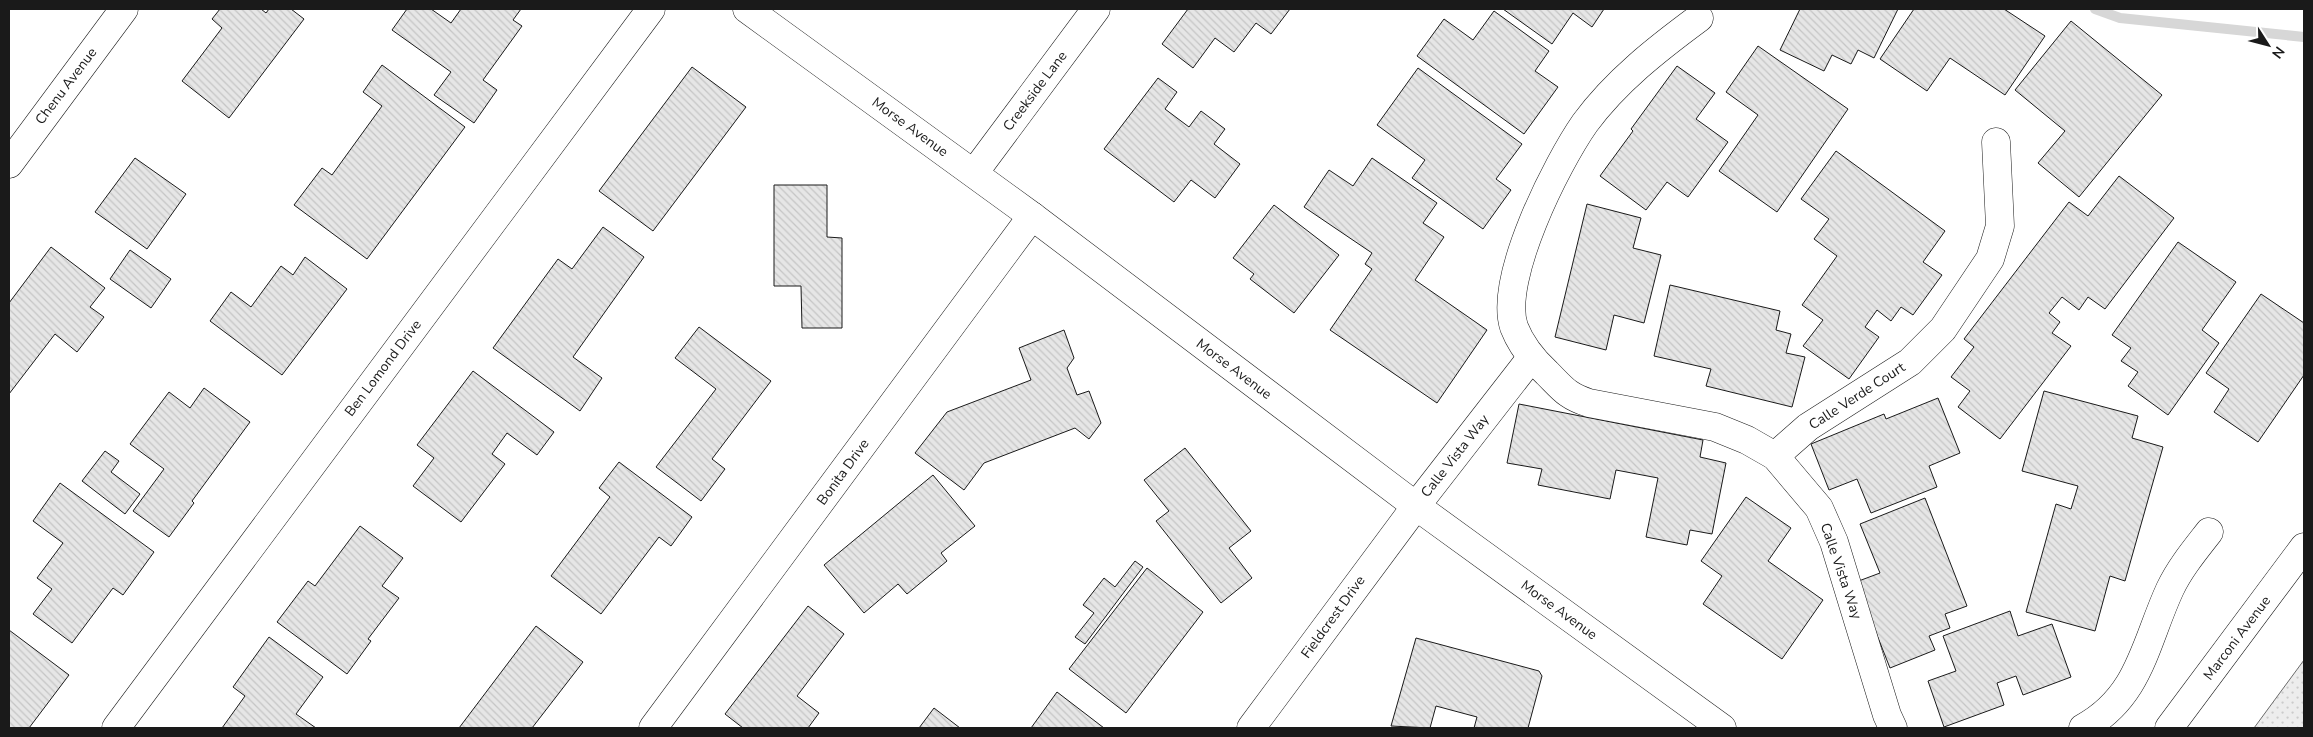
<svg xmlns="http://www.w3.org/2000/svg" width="2313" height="737" font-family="'Nunito Sans',sans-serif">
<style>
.grass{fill:url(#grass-dots);stroke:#6a6a6a}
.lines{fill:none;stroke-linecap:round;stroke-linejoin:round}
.stream{stroke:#d7d7d7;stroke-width:10}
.building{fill:url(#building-back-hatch);stroke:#1a1a1a}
.minor-casing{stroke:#1a1a1a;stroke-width:29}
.tertiary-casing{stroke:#1a1a1a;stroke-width:29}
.secondary-casing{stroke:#1a1a1a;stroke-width:29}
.minor{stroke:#fff;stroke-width:28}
.tertiary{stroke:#fff;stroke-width:28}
.secondary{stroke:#fff;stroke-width:28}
.labels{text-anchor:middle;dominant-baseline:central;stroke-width:4;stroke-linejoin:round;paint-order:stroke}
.street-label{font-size:14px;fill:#1a1a1a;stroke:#fff}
</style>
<defs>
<pattern id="grass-dots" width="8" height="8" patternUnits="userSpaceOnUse" patternTransform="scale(1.25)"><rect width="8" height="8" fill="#ededed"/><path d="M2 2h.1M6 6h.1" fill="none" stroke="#cbcbcb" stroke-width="1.8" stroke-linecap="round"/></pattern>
<pattern id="building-back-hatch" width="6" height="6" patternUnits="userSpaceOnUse" patternTransform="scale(1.25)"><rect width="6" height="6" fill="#e6e6e6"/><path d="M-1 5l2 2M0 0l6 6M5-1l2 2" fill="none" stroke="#c5c5c5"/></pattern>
</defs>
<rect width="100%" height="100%" fill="#fff"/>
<path class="grass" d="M2304 660V728H2254Z"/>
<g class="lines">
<path class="stream" d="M2095 9 2120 18 2304 37"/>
</g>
<g class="building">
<path d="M220 9H261L266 13 269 9H291L304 19 229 118 182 81 222 28 212 19Z"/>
<path d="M407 9H431L451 23 461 9H521L513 20 522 26 483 80 497 90 474 123 434 95 451 72 392 30Z"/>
<path d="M1188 9H1290L1271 34 1256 23 1234 52 1215 38 1193 68 1162 44Z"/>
<path d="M1503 9H1604L1592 27 1573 13 1552 44Z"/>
<path d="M1800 9H1898L1874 58 1858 50 1851 64 1832 55 1824 71 1780 50Z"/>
<path d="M1914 9H2004L2045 36 2005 95 1950 58 1927 91 1880 59Z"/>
<path d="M1494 11 1549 51 1535 71 1558 87 1524 134 1417 56 1444 19 1473 40Z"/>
<path d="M2071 21 2162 95 2079 197 2038 163 2065 131 2015 90Z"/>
<path d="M1758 46 1848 109 1777 212 1719 171 1758 115 1726 92Z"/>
<path d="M382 65 465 127 367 259 294 205 322 168 332 175 382 106 363 92Z"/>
<path d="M1677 66 1715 93 1696 119 1728 142 1688 197 1667 182 1646 210 1600 176 1633 131 1631 129Z"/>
<path d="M692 67 746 107 653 231 599 191Z"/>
<path d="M1418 68 1522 144 1496 179 1511 190 1483 229 1412 178 1425 160 1377 125Z"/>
<path d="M1158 78 1177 92 1165 109 1189 127 1201 111 1225 129 1214 144 1240 164 1215 198 1191 180 1174 202 1104 149Z"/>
<path d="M1836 151 1945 231 1923 262 1942 275 1913 315 1901 307 1891 321 1877 310 1865 327 1879 337 1849 379 1803 346 1823 320 1802 305 1837 256 1814 239 1829 219 1801 199Z"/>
<path d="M135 158 186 194 147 249 95 212Z"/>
<path d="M1372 158 1437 203 1423 223 1444 237 1415 280 1487 330 1437 403 1330 330 1372 269 1365 264 1372 253 1304 207 1329 170 1353 186Z"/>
<path d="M2119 176 2174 218 2105 309 2088 297 2079 310 2062 297 2049 313 2060 322 2052 333 2071 346 2000 439 1958 407 1970 391 1951 377 1974 347 1964 339 2069 202 2088 216Z"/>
<path d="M774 185H827V237L842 238V328H802L801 286H774Z"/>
<path d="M1587 204 1641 218 1633 248 1661 255 1644 323 1614 315 1606 350 1555 337Z"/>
<path d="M1274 205 1339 255 1294 313 1250 279 1254 274 1233 258Z"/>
<path d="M603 227 644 257 573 357 602 378 580 411 493 348 558 259 572 269Z"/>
<path d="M2178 242 2236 282 2202 330 2219 343 2168 415 2128 386 2138 372 2121 361 2131 348 2112 335Z"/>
<path d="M51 247 105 288 90 307 104 317 77 352 55 334 9 394V303Z"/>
<path d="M130 250 171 279 151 308 110 279Z"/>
<path d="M305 257 347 289 282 375 210 321 231 292 251 307 281 266 293 275Z"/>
<path d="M1670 285 1780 311 1776 330 1791 334 1786 353 1805 357 1792 407 1706 386 1711 369 1654 356Z"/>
<path d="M2261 294 2304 323V375L2258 442 2214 412 2229 389 2206 373Z"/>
<path d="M699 327 771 381 712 459 725 469 701 501 656 467 716 389 675 358Z"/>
<path d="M1064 330 1074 358 1067 368 1077 395 1089 391 1101 423 1089 439 1075 428 984 463 964 490 915 453 947 412 1031 380 1019 348Z"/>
<path d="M473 371 554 432 537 455 507 433 492 454 505 464 461 522 413 486 434 458 417 445Z"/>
<path d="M204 388 250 422 192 501 194 503 169 537 133 511 164 469 130 444 169 392 190 408Z"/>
<path d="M2044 391 2138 416 2132 438 2163 447 2125 581 2110 576 2095 631 2026 612 2056 504 2071 509 2078 486 2022 471Z"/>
<path d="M1938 398 1960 453 1929 466 1937 487 1871 513 1857 479 1829 490 1811 444 1884 414 1886 419Z"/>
<path d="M1519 404 1703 440 1700 457 1726 463 1712 534 1690 530 1687 545 1646 537 1658 478 1616 470 1610 499 1538 485 1542 469 1507 463Z"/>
<path d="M1185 448 1251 531 1229 548 1252 578 1221 603 1156 521 1169 511 1144 480Z"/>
<path d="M105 451 119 461 111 472 140 494 125 514 82 481Z"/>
<path d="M619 462 692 517 671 546 659 537 601 614 551 576 610 497 599 488Z"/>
<path d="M933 475 975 526 941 553 947 561 907 594 898 584 864 613 824 565Z"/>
<path d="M60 483 154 552 123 595 113 588 72 643 33 614 52 589 37 578 63 543 33 521Z"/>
<path d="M1746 497 1791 528 1768 561 1823 600 1782 659 1703 604 1722 576 1701 561Z"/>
<path d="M1925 498 1967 606 1945 614 1950 628 1929 636 1935 650 1890 668 1856 582 1880 573 1860 524Z"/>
<path d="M360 526 403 558 382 586 399 598 368 639 371 641 347 674 277 622 308 581 315 586Z"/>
<path d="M1135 561 1143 567 1085 644 1075 637 1094 613 1083 605 1104 578 1115 587Z"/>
<path d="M1147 568 1203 612 1126 713 1069 669Z"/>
<path d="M808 606 844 634 797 696 819 713 808 728H743L725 714Z"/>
<path d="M2010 611 2018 636 2052 624 2071 677 2023 695 2016 676 1997 683 2004 705 1944 727 1928 681 1956 671 1943 636Z"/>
<path d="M536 626 583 662 532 728H459Z"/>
<path d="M9 630 69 675 29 728H9Z"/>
<path d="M269 637 323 677 296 714 316 728H222L245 696 233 687Z"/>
<path d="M1416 638 1539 671 1542 676 1528 728H1474L1477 717 1436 706 1430 728 1391 726Z"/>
<path d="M1057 692 1104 728H1031Z"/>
<path d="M934 708 960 728H919Z"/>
</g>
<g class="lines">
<defs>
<g id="minor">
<path d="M1699 18C1657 49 1616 81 1585 123 1557 163 1498 279 1514 327 1521 345 1533 360 1547 373 1563 389 1567 396 1589 403L1715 427 1747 440 1775 456 1819 508 1834 542 1887 715 1893 728"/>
<path d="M9 164 124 9"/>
<path d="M974 173 1096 9"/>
<path d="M1775 456 1808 427 1910 362 1943 329 1990 259 2000 226 1996 142"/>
<path d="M116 728 651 9"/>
<path d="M653 728 1032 216"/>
<path d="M1251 728 1416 506 1531 358"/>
<path d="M2083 728C2140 697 2145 643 2170 589 2180 568 2195 550 2209 532"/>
</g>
<path id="tertiary" d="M747 9 1032 216 1416 506 1722 728"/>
<path id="secondary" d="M2169 728 2304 547"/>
</defs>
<use href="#minor" class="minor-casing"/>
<use href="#tertiary" class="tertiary-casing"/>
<use href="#secondary" class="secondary-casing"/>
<use href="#minor" class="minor"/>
<use href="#tertiary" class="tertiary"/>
<use href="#secondary" class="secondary"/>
</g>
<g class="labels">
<g class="street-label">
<text transform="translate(66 86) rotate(-53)">Chenu Avenue</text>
<text transform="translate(1035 91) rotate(-53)">Creekside Lane</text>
<text transform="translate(910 127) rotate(36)">Morse Avenue</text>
<text transform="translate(383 368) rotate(-53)">Ben Lomond Drive</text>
<text transform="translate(1234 369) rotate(37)">Morse Avenue</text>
<text transform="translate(1857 396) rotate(-33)">Calle Verde Court</text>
<text transform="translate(1455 456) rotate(-52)">Calle Vista Way</text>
<text transform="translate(843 472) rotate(-54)">Bonita Drive</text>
<text transform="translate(1841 571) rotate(71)">Calle Vista Way</text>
<text transform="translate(1559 610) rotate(36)">Morse Avenue</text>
<text transform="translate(1333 617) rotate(-54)">Fieldcrest Drive</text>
<text transform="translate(2237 638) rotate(-53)">Marconi Avenue</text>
</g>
</g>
<rect width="2313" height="737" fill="none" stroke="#1a1a1a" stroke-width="20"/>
<g transform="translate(2268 45) rotate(126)" stroke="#ffffff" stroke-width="4" paint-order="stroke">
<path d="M0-4L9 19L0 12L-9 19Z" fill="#1a1a1a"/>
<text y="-8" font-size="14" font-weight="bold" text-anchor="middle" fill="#1a1a1a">N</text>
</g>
</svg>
